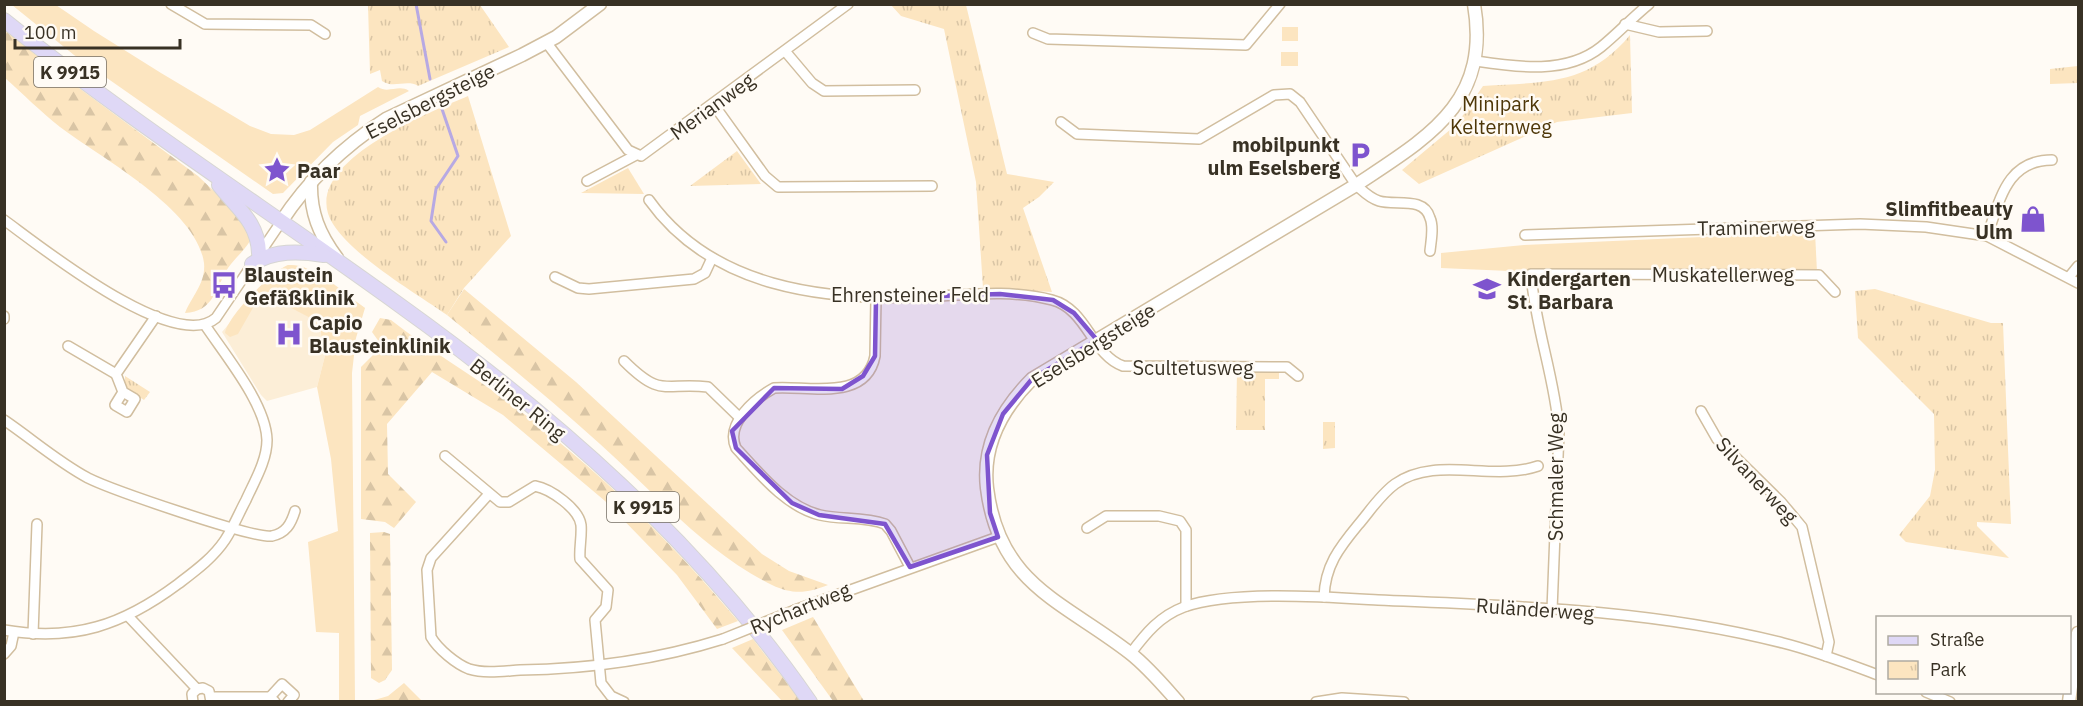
<svg xmlns="http://www.w3.org/2000/svg" width="2083" height="706" font-family="'IBM Plex Sans',sans-serif">
<style>
.built{fill:#fceed7}
.green{fill:#fce5c0}
.forest{fill:url(#forest-firs)}
.park{fill:url(#park-tufts)}
.lines{fill:none;stroke-linecap:round;stroke-linejoin:round}
.stream{stroke:#b7a9e3;stroke-width:3}
.street-casing{stroke:#d1be9f;stroke-width:12}
.secondary-casing{stroke:#d1be9f;stroke-width:15}
.primary-casing{stroke:#d7d6d3;stroke-width:16}
.street{stroke:#fff;stroke-width:9}
.secondary{stroke:#fff;stroke-width:12}
.primary{stroke:#dfd8f6;stroke-width:14}
.street-bridge-casing{stroke:#d1be9f;stroke-width:12;stroke-linecap:butt}
.street-bridge{stroke:#fff;stroke-width:9}
.marked{fill:#7e54ce;fill-opacity:0.2;stroke:#7e54ce;stroke-width:4.5;stroke-linejoin:round}
.labels{text-anchor:middle;dominant-baseline:central;stroke-width:5;stroke-linejoin:round;paint-order:stroke}
.shield{fill:#fffbf5;stroke:#746e63;stroke-width:1.5}
.shield-label{font-size:18px;font-weight:bold;fill:#383124}
.street-label{font-size:20px;fill:#383124;stroke:#fffbf5}
.park-label{font-size:20px;fill:#4e3708;stroke:#fffbf5}
.poi-label{font-size:20px;font-weight:bold;fill:#383124;stroke:#fffbf5;text-anchor:start}
</style>
<defs>
<pattern id="forest-firs" width="22" height="20" patternUnits="userSpaceOnUse" patternTransform="scale(1.5)"><rect width="22" height="20" fill="#fce5c0"/><path d="M5 1l3.5 6h-7zM16 11l3.5 6h-7z" fill="#d9c5a5"/></pattern>
<pattern id="park-tufts" width="24" height="20" patternUnits="userSpaceOnUse" patternTransform="scale(1.5)"><rect width="24" height="20" fill="#fce5c0"/><path d="M3 7l-1-3M5 7V3M7 7l1-3M15 17l-1-3M17 17v-4M19 17l1-3" fill="none" stroke="#d9c5a5"/></pattern>
</defs>
<rect width="100%" height="100%" fill="#fffbf5"/>
<path class="built" d="M288 265 302 266 313 272 365 308 329 340 317 387 267 401 261 395 222 332 271 274Z"/>
<g class="green">
<path d="M12 5H56L94 31 161 73 250 126 271 134 294 135 310 130 378 87C388 94 399 84 409 91L360 116 358 125 333 142 283 193 273 194 74 55Z"/>
<rect x="1282" y="27" width="16" height="14"/>
<rect x="1281" y="52" width="17" height="14"/>
<path d="M1815 232 1817 272H1530L1441 268V253L1524 245Z"/>
<path d="M288 265C315 264 344 293 365 308L356 338 352 373 355 701H339V633L316 632 308 542 338 531 331 459 317 387 329 340 322 341 320 323 276 300 254 306 238 334 230 337 225 333C228 316 272 271 288 265Z"/>
</g>
<g class="forest">
<path d="M4 29 52 68 198 176 238 214 250 237V241C244 251 235 258 228 268 216 287 214 312 185 313 192 296 206 283 204 263 197 209 101 158 60 127 41 112 23 94 5 78Z"/>
<path d="M464 289 576 382 762 554 789 571 828 585C808 593 793 595 772 585 705 552 655 493 600 444 550 399 499 357 447 315Z"/>
<path d="M380 318 391 320C428 349 469 373 507 401 592 464 670 540 738 621L717 629 677 575 605 501 503 415 432 372 387 424 388 474 416 502 394 528 385 522 361 519V367L382 346 372 332Z"/>
<path d="M384 532 390 534 392 670 385 680 379 683 371 678 370 533Z"/>
<path d="M813 617 864 701H833L782 630Z"/>
<path d="M753 639 801 701H782L732 648Z"/>
<path d="M404 683 422 701H371L388 696Z"/>
</g>
<g class="park">
<path d="M368 5H480L509 47 418 86C407 79 393 89 382 81L380 70 370 74Z"/>
<path d="M891 5H966L1007 174 1054 182 1039 197 1023 208 1052 292 983 288 976 182 944 29 901 16Z"/>
<path d="M1630 35 1632 113 1557 122 1419 184 1402 170 1457 124 1483 86C1543 82 1588 86 1630 35Z"/>
<path d="M2078 66V83L2050 84V69Z"/>
<path d="M468 96 511 236 464 288 447 315C414 292 354 257 333 224 295 164 431 112 468 96Z"/>
<path d="M737 151 761 184 690 186Z"/>
<path d="M628 168 644 194 581 193Z"/>
<path d="M1875 289 1991 323H2003L2011 524 1977 522V526L2009 558 1906 542 1899 535 1930 496 1935 470 1934 414 1858 338 1855 291Z"/>
<path d="M1237 370H1270L1279 373V379H1265V430H1236Z"/>
<path d="M125 376 150 392 144 400 125 388Z"/>
<path d="M1323 422H1335V448L1323 449Z"/>
</g>
<g class="lines">
<g class="stream">
<path d="M416 4 430 79"/>
<path d="M442 109 458 156 436 189 431 221 446 242"/>
</g>
<defs>
<g id="street">
<path d="M171 4 205 24 311 25 325 34"/>
<path d="M1625 24 1659 32 1707 31"/>
<path d="M1033 33 1048 39 1246 45 1280 4"/>
<path d="M546 42 628 150 641 156 848 4"/>
<path d="M785 51 812 83 824 91 915 90"/>
<path d="M1476 61C1516 67 1566 75 1601 47 1617 34 1632 18 1649 4"/>
<path d="M714 105 765 176 778 187 932 186"/>
<path d="M1061 122 1077 134 1199 139 1274 95 1290 94 1300 102 1356 185C1363 191 1369 198 1379 201 1395 206 1424 196 1430 218 1434 227 1431 241 1430 251"/>
<path d="M587 181 636 155"/>
<path d="M649 200C712 288 824 301 924 297 966 295 1011 289 1052 300 1087 309 1092 355 1123 366L1287 367 1298 376"/>
<path d="M4 220C40 246 174 354 216 318L281 222"/>
<path d="M1525 235 1860 224 1926 227 1987 236 2078 283"/>
<path d="M1987 236C2000 201 2006 160 2052 160"/>
<path d="M555 277 578 288 589 289 694 279 705 273 712 258"/>
<path d="M2069 277 2078 266"/>
<path d="M876 298 875 356C866 403 806 385 774 388 754 399 725 424 736 448 759 473 786 507 820 515 841 520 864 516 885 524L891 531 910 567"/>
<path d="M4 316V319"/>
<path d="M68 346 116 374"/>
<path d="M624 361C662 399 664 382 708 387L740 418"/>
<path d="M123 392 115 405 127 412 135 399 123 392 116 374 156 316"/>
<path d="M1701 411 1717 439 1781 502 1802 527 1829 642 1826 656"/>
<path d="M4 420C32 439 58 462 88 478 110 489 253 539 272 536 286 533 291 524 295 511"/>
<path d="M445 456 500 502H509L535 486C551 489 579 509 581 525 582 537 579 548 580 559L608 590 606 607 595 620 601 683 611 696 624 702"/>
<path d="M488 495 431 558 427 570 431 637C438 649 456 664 469 669 485 674 504 671 520 670 591 669 656 660 723 639"/>
<path d="M1087 528 1106 516H1159L1180 521 1186 530V606"/>
<path d="M1324 597C1325 566 1339 548 1358 525 1370 511 1380 495 1395 484 1435 455 1492 482 1538 466"/>
<path d="M795 610 998 537"/>
<path d="M1552 610 1559 431C1555 378 1535 327 1531 274L1819 275 1835 292"/>
<path d="M128 616 197 689 203 688 209 691 211 702"/>
<path d="M4 630C74 642 123 625 178 584 195 571 213 558 225 540 233 528 239 513 246 500 254 482 267 461 267 440 266 404 225 355 205 325"/>
<path d="M33 634 37 524"/>
<path d="M1131 653C1146 633 1160 616 1184 607 1231 590 1327 597 1378 600 1513 606 1652 609 1783 643 1815 651 1846 663 1878 675"/>
<path d="M4 654 11 646 14 632"/>
<path d="M1926 692 1950 702"/>
<path d="M212 697H270L275 702"/>
<path d="M270 697 282 684 294 695 288 702"/>
<path d="M193 702 192 694 197 689"/>
<path d="M1316 702 1342 698 1404 702"/>
</g>
<g id="secondary">
<path d="M311 182C310 212 319 234 337 258"/>
<path d="M281 222C309 179 344 146 386 119L522 55 556 37 600 4"/>
<path d="M1178 702C1163 685 1148 667 1130 653 1063 601 999 585 987 488 982 445 1002 409 1032 379L1356 185C1428 137 1491 103 1474 4"/>
<path d="M2069 702 2078 633"/>
</g>
<g id="primary">
<path d="M4 20C131 122 267 209 398 304 553 415 701 544 810 702"/>
<path d="M219 185C237 208 258 222 259 253"/>
<path d="M252 264C274 250 299 251 324 255"/>
</g>
</defs>
<use href="#street" class="street-casing"/>
<use href="#secondary" class="secondary-casing"/>
<use href="#primary" class="primary-casing"/>
<use href="#street" class="street"/>
<use href="#secondary" class="secondary"/>
<use href="#primary" class="primary"/>
<defs>
<path id="street-bridge" d="M723 639 795 610"/>
</defs>
<use href="#street-bridge" class="street-bridge-casing"/>
<use href="#street-bridge" class="street-bridge"/>
</g>
<path class="marked" d="M1000 294 1053 300 1074 313 1097 340 1032 379 1003 414 987 455 990 513 998 537 910 567 885 524 819 515 792 503 736 448 732 431 774 388 842 389 863 376 875 356 876 298Z"/>
<defs>
<symbol id="parking-bare" viewBox="-9 -9 18 18"><path d="M-3.5-5.5H1a3.5 3.5 0 0 1 0 7H-1V5.5H-3.5ZM-1-3.4V-.6H.8a1.4 1.4 0 0 0 0-2.8Z" fill="#7e54ce" stroke="#fffbf5" stroke-width="2.5" paint-order="stroke"/></symbol>
<symbol id="sight-bare" viewBox="-9 -9 18 18"><path d="M0-6L1.8-2.2L6-1.7L2.9 1.2L3.7 5.4L0 3.3L-3.7 5.4L-2.9 1.2L-6-1.7L-1.8-2.2Z" fill="#7e54ce" stroke="#fffbf5" stroke-width="2.5" paint-order="stroke"/></symbol>
<symbol id="shop-bare" viewBox="-9 -9 18 18"><path d="M-5-2.5h2.3a2.7 3.5 0 0 1 5.4 0H5L5.5 6h-11ZM-1.5-2.5h3a1.5 2.3 0 0 0-3 0Z" fill="#7e54ce" stroke="#fffbf5" stroke-width="2.5" paint-order="stroke"/></symbol>
<symbol id="bus-bare" viewBox="-9 -9 18 18"><path d="M-5-6H5V4H4V6H2V4H-2V6H-4V4H-5ZM-3.5-4V0h7V-4ZM-3.5 1.2v1.5H-2V1.2ZM2 1.2v1.5H3.5V1.2Z" fill="#7e54ce" stroke="#fffbf5" stroke-width="2.5" paint-order="stroke"/></symbol>
<symbol id="school-bare" viewBox="-9 -9 18 18"><path d="M0-5L7-2L0 1L-7-2ZM-4 1L0 2.5L4 1V4Q0 6-4 4Z" fill="#7e54ce" stroke="#fffbf5" stroke-width="2.5" paint-order="stroke"/></symbol>
<symbol id="hospital-bare" viewBox="-9 -9 18 18"><path d="M-5-5h3v3.5h4V-5h3V5h-3V1.5h-4V5h-3Z" fill="#7e54ce" stroke="#fffbf5" stroke-width="2.5" paint-order="stroke"/></symbol>
</defs>
<g fill-rule="evenodd">
<use href="#parking-bare" x="1341" y="136" width="38" height="38"/>
<use href="#sight-bare" x="258" y="151" width="38" height="38"/>
<use href="#shop-bare" x="2014" y="200" width="38" height="38"/>
<use href="#bus-bare" x="205" y="266" width="38" height="38"/>
<use href="#school-bare" x="1468" y="270" width="38" height="38"/>
<use href="#hospital-bare" x="270" y="315" width="38" height="38"/>
</g>
<g class="labels">
<g class="shield">
<rect x="34" y="57" width="72" height="30" rx="4.5"/>
<rect x="607" y="492" width="72" height="30" rx="4.5"/>
</g>
<g class="shield-label">
<text x="70" y="72">K 9915</text>
<text x="643" y="507">K 9915</text>
</g>
<g class="street-label">
<text transform="translate(430 101) rotate(-27)">Eselsbergsteige</text>
<text transform="translate(712 106) rotate(-36)">Merianweg</text>
<text transform="translate(1756 227) rotate(-1)">Traminerweg</text>
<text x="1723" y="274">Muskatellerweg</text>
<text x="910" y="294">Ehrensteiner Feld</text>
<text transform="translate(1093 345) rotate(-32)">Eselsbergsteige</text>
<text x="1193" y="367">Scultetusweg</text>
<text transform="translate(518 399) rotate(39)">Berliner Ring</text>
<text transform="translate(1555 477) rotate(-90)">Schmaler Weg</text>
<text transform="translate(1757 480) rotate(47)">Silvanerweg</text>
<text transform="translate(800 608) rotate(-22)">Rychartweg</text>
<text transform="translate(1535 609) rotate(4)">Ruländerweg</text>
</g>
<g class="park-label">
<text x="1501" y="103">Minipark<tspan x="1501" dy="23">Kelternweg</tspan></text>
</g>
<g class="poi-label">
<text x="1340" y="144" text-anchor="end">mobilpunkt<tspan x="1340" dy="23">ulm Eselsberg</tspan></text>
<text x="297" y="170">Paar</text>
<text x="2013" y="208" text-anchor="end">Slimfitbeauty<tspan x="2013" dy="23">Ulm</tspan></text>
<text x="244" y="274">Blaustein<tspan x="244" dy="23">Gefäßklinik</tspan></text>
<text x="1507" y="278">Kindergarten<tspan x="1507" dy="23">St. Barbara</tspan></text>
<text x="309" y="322">Capio<tspan x="309" dy="23">Blausteinklinik</tspan></text>
</g>
</g>
<rect width="2083" height="706" fill="none" stroke="#383124" stroke-width="12"/>
<rect x="1876" y="616" width="195" height="78" fill="#fffbf5" stroke="#afaaa1" stroke-width="1.5"/>
<rect x="1888" y="636" width="30" height="9" fill="#dfd8f6" stroke="#afaaa1" stroke-width="1.5"/>
<text x="1930" y="646" font-size="18" fill="#383124">Straße</text>
<rect x="1888" y="661" width="30" height="18" fill="url(#park-tufts)" stroke="#afaaa1" stroke-width="1.5"/>
<text x="1930" y="676" font-size="18" fill="#383124">Park</text>
<path d="M15 39v9h165v-9" fill="none" stroke="#383124" stroke-width="3"/>
<text x="24" y="39" font-size="18" fill="#383124" stroke="#fffbf5" stroke-width="4.5" paint-order="stroke">100 m</text>
</svg>
